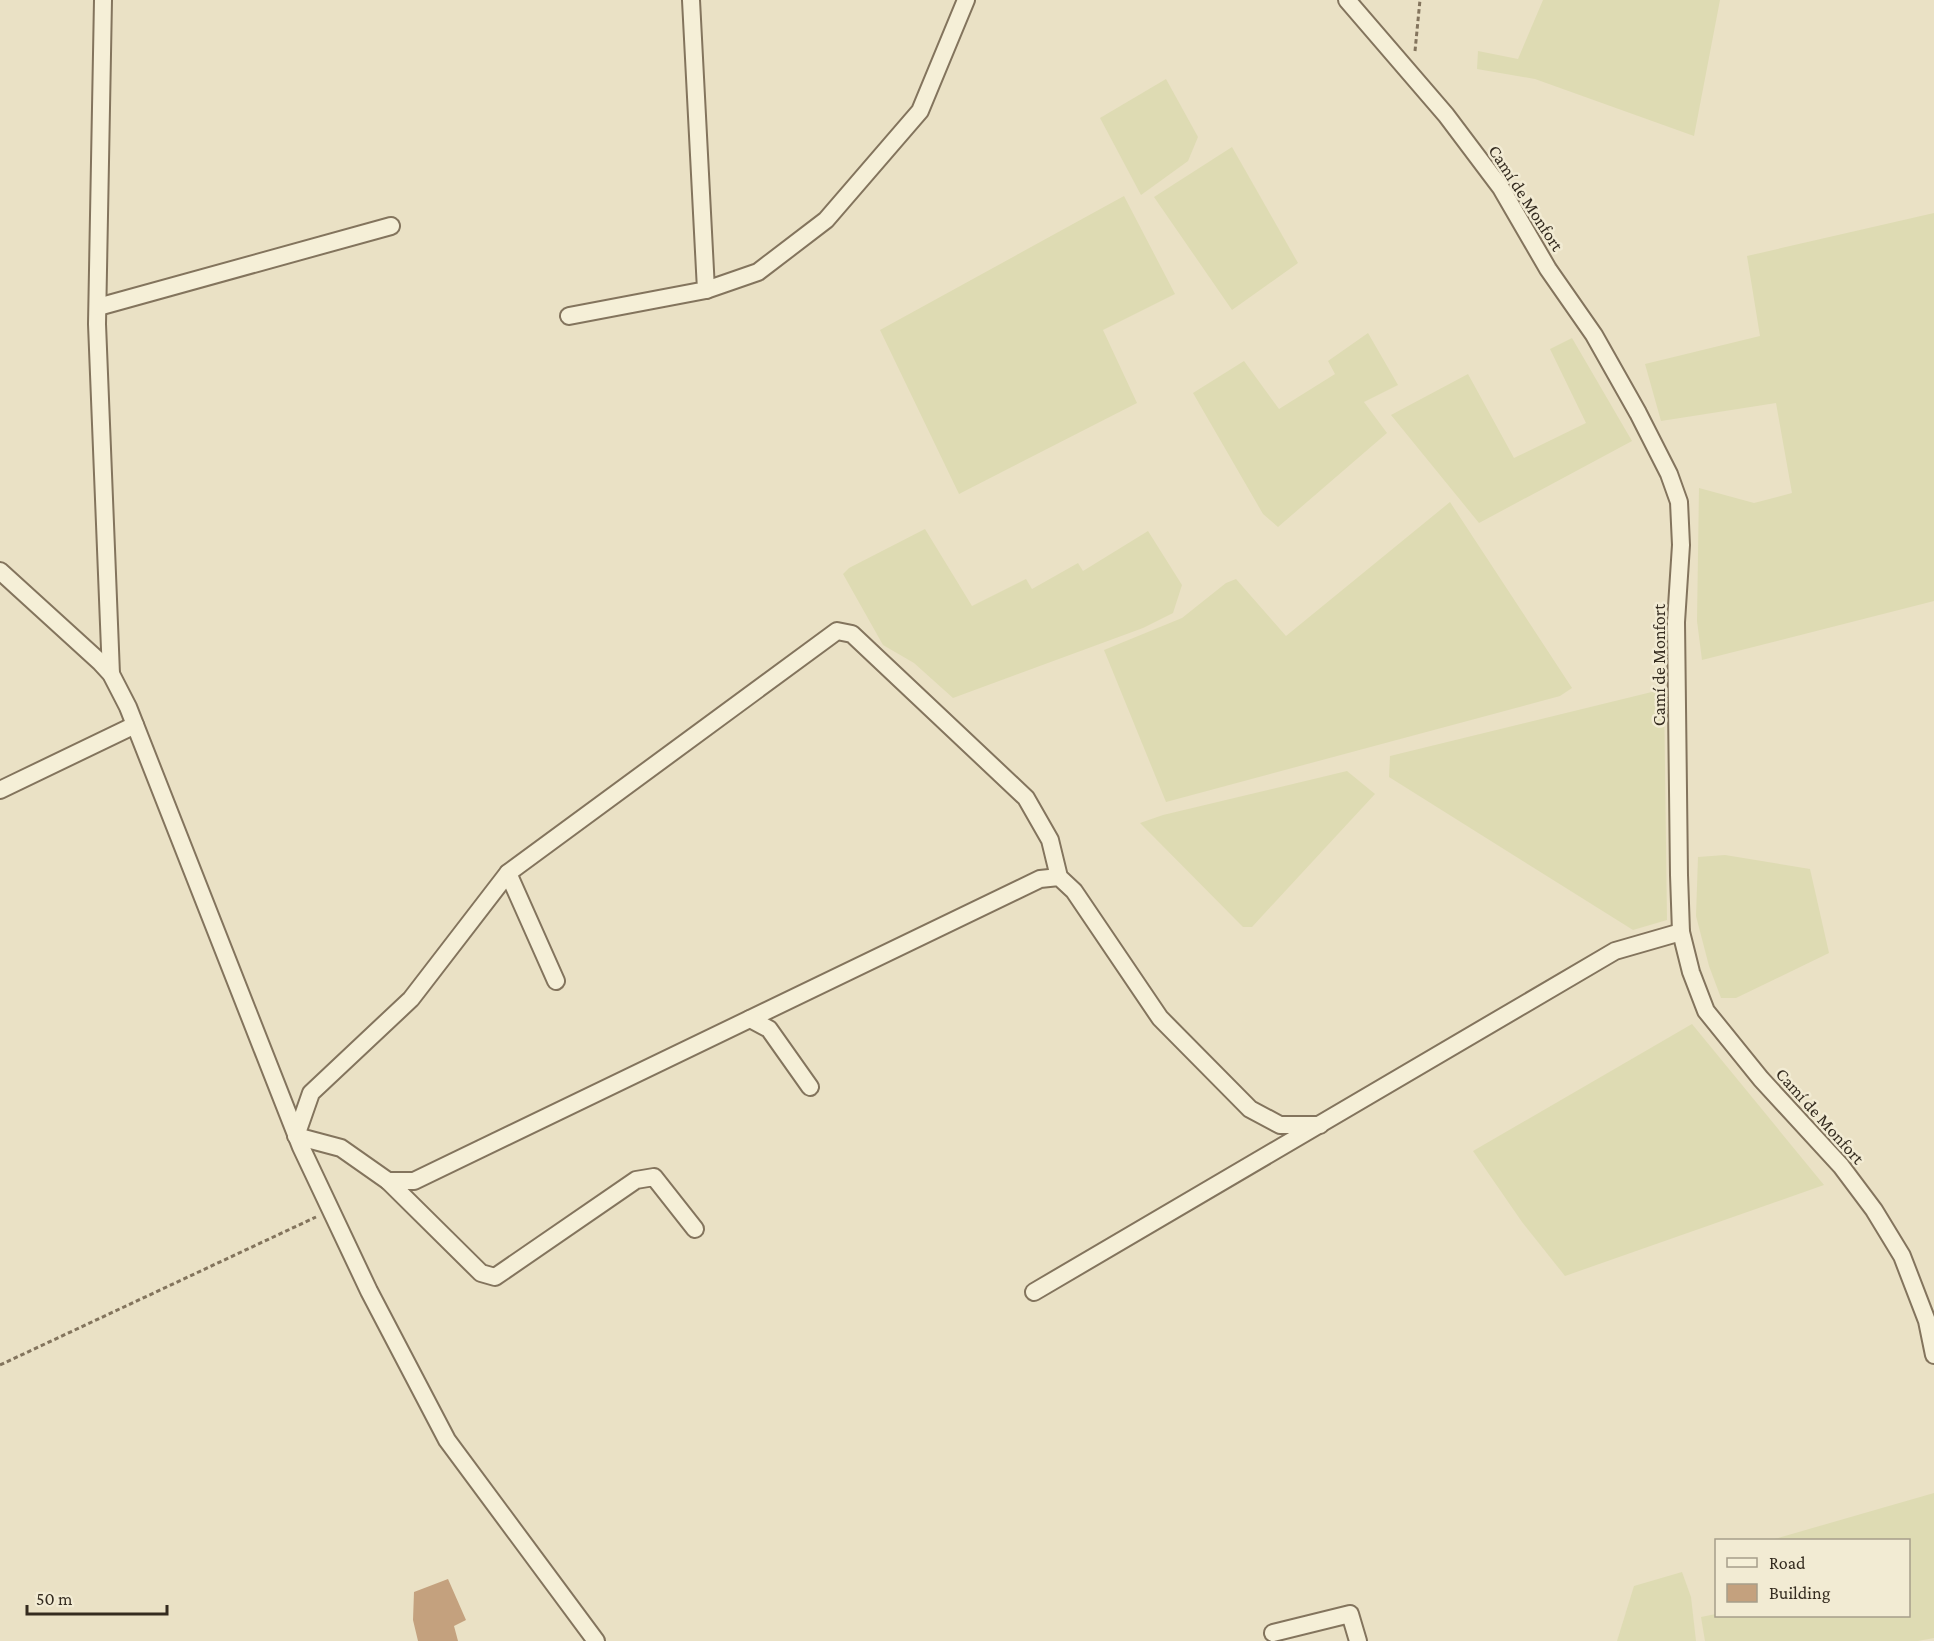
<svg xmlns="http://www.w3.org/2000/svg" width="1934" height="1641" font-family="'Crimson Pro',serif">
<style>
.farmland{fill:#dedbb3}
.building{fill:#c4a17e}
.lines{fill:none;stroke-linecap:round;stroke-linejoin:round}
.minor-casing{stroke:#83745d;stroke-width:20}
.path{stroke:#83745d;stroke-width:3;stroke-dasharray:4.5 3;stroke-linecap:butt}
.minor{stroke:#f5efd7;stroke-width:16}
.labels{text-anchor:middle;dominant-baseline:central;stroke-width:5;stroke-linejoin:round;paint-order:stroke}
.street-label{font-size:18px;fill:#342b1f;stroke:#f2ebd3}
</style>
<rect width="100%" height="100%" fill="#eae1c5"/>
<g class="farmland">
<path d="M1543 0H1720L1694 136 1535 79 1477 69 1478 51 1518 59Z"/>
<path d="M1166 79 1198 137 1188 161 1141 195 1100 118Z"/>
<path d="M1232 147 1298 263 1232 310 1154 197Z"/>
<path d="M1124 196 1175 294 1103 330 1137 403 959 494 880 330Z"/>
<path d="M1934 213V601L1702 660 1697 621 1699 488 1754 503 1792 493 1776 403 1661 421 1645 364 1760 336 1747 256Z"/>
<path d="M1368 333 1398 385 1364 402 1387 433 1278 527 1263 514 1193 393 1244 361 1279 409 1335 374 1328 361Z"/>
<path d="M1572 338 1632 441 1479 523 1391 415 1468 374 1514 458 1586 423 1550 349Z"/>
<path d="M1450 502 1572 688 1560 696 1166 802 1104 650 1182 618 1226 583 1236 579 1286 636Z"/>
<path d="M925 529 972 606 1026 579 1032 589 1078 563 1083 571 1148 531 1182 585 1173 613 1143 628 953 698 914 663 883 645 843 574 849 568Z"/>
<path d="M1664 689 1667 920 1633 930 1389 777 1390 756Z"/>
<path d="M1347 771 1375 794 1252 927H1243L1140 823 1163 815Z"/>
<path d="M1725 855 1810 869 1829 953 1736 998H1721L1709 966 1696 916 1698 857Z"/>
<path d="M1692 1024 1824 1185 1565 1276 1522 1222 1473 1151Z"/>
<path d="M1934 1493V1638L1918 1641H1705L1701 1617 1716 1614 1908 1616V1540H1771Z"/>
<path d="M1682 1572 1691 1597 1696 1641H1617L1634 1586Z"/>
</g>
<path class="building" d="M448 1579 466 1620 454 1626 458 1641H418L413 1620 414 1592Z"/>
<g class="lines">
<defs>
<g id="minor">
<path d="M103 0 97 324 111 674"/>
<path d="M1347 0 1446 115 1501 188 1548 269 1594 335 1638 413 1669 474 1679 502 1681 545 1676 622 1679 875 1681 932 1691 972 1706 1011 1761 1079 1841 1166 1874 1210 1902 1256 1927 1321 1934 1355"/>
<path d="M706 290 758 272 826 220 920 111 966 0"/>
<path d="M98 307 391 226"/>
<path d="M569 316 706 290 691 0"/>
<path d="M0 571 100 662 111 674 128 707 301 1147 369 1291 447 1440 596 1641"/>
<path d="M0 790 135 725"/>
<path d="M508 873 556 981"/>
<path d="M1059 877 1050 840 1026 798 852 634 837 631 508 873 411 999 311 1093 296 1136 341 1148 388 1181H414L1040 879 1059 877 1074 891 1160 1018 1250 1109 1280 1125H1320"/>
<path d="M750 1019 769 1029 810 1087"/>
<path d="M388 1181 481 1273 495 1277 636 1180 654 1177 695 1229"/>
<path d="M1034 1292 1615 951 1681 932"/>
<path d="M1273 1633 1350 1614 1358 1641"/>
</g>
</defs>
<use href="#minor" class="minor-casing"/>
<g class="path">
<path d="M1415 51 1420 0"/>
<path d="M0 1365 316 1217"/>
</g>
<use href="#minor" class="minor"/>
</g>
<g class="labels">
<g class="street-label">
<text transform="translate(1526 198) rotate(57)">Camí de Monfort</text>
<text transform="translate(1659 665) rotate(-90)">Camí de Monfort</text>
<text transform="translate(1820 1116) rotate(48)">Camí de Monfort</text>
</g>
</g>
<rect x="1715" y="1539" width="195" height="78" fill="#f2ebd3" stroke="#a69e8b" stroke-width="1.5"/>
<rect x="1727" y="1558" width="30" height="9" fill="#f5efd7" stroke="#a69e8b" stroke-width="1.5"/>
<text x="1769" y="1569" font-size="18" fill="#342b1f">Road</text>
<rect x="1727" y="1584" width="30" height="18" fill="#c4a17e" stroke="#a69e8b" stroke-width="1.5"/>
<text x="1769" y="1599" font-size="18" fill="#342b1f">Building</text>
<path d="M27 1605v9h140v-9" fill="none" stroke="#342b1f" stroke-width="3"/>
<text x="36" y="1605" font-size="18" fill="#342b1f" stroke="#f2ebd3" stroke-width="4.5" paint-order="stroke">50 m</text>
</svg>
